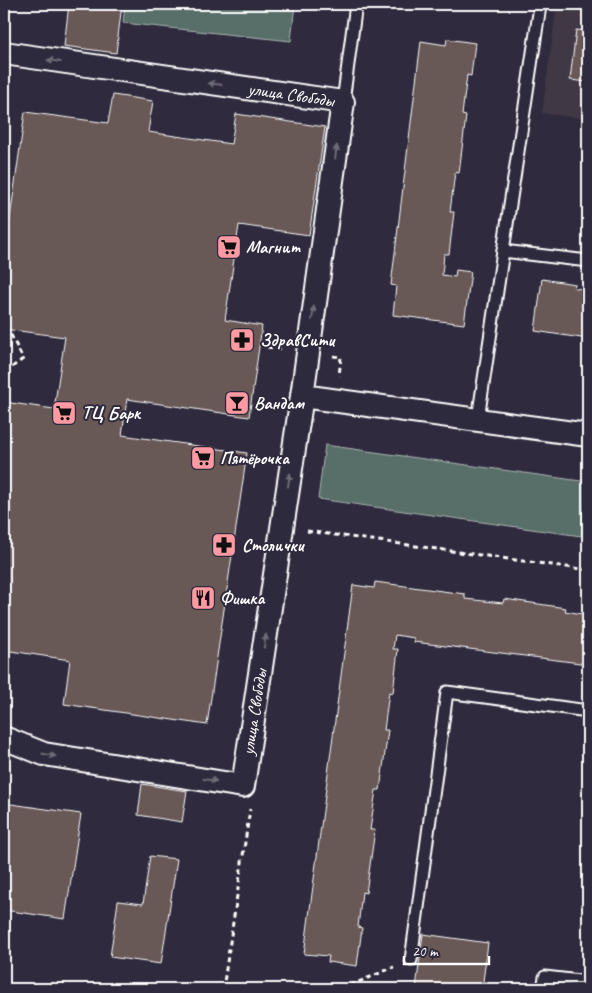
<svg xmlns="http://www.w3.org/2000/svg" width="592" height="993" font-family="Caveat,sans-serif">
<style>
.built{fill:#403844}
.green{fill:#586e69;stroke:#acb6b4}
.building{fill:#675956;stroke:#fff}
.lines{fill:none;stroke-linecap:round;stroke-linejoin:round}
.lane-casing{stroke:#fff;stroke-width:15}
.street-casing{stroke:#fff;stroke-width:26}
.path{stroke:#fff;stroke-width:3;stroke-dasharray:5 4;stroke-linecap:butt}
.lane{stroke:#2f2a3d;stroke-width:11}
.street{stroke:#2f2a3d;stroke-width:22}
.oneway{fill:#6d6a77}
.labels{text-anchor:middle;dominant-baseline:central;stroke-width:4;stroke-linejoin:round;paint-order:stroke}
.street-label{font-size:18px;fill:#fff;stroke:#2f2a3d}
.poi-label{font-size:18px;font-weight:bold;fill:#fff;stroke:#2f2a3d;text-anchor:start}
</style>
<rect width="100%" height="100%" fill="#2f2a3d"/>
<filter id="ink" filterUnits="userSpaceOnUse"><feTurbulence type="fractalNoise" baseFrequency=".02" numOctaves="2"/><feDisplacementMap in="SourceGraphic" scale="10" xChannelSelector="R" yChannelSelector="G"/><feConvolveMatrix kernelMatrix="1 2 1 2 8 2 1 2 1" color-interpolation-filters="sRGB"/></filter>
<g filter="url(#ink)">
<path class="built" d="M557 4H588V119L542 113Z"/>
<g class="green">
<path d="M125 4H295L291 41 123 23Z"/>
<path d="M325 445 588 482 581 536 318 499Z"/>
</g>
<g class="building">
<path d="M69 4H122L116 53 64 46Z"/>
<path d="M576 30 588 31V82L570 80Z"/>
<path d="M447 39 475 43 471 76 467 75 462 115 466 116 459 173 455 172 450 212H454L449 254H444L442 275 455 277 456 270 471 272 464 324 393 315 396 286 391 285 421 41 446 45Z"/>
<path d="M113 95 153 101 148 132 231 144 236 114 325 127 309 235 239 225 225 320 262 326 249 417 127 399 122 435 247 453 207 725 64 704 70 660 4 650V402L54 409 65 337 4 329V261L25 112 108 123Z"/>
<path d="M542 279 575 284 574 288 588 290V339L535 331Z"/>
<path d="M375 582 465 594V599L503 603 504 599 566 608 565 611 588 615V664L414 642V638L395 635 393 649H398L393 693 389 692 384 730H388L380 790H376L370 830H375L366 893 362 892 358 927 362 928 357 966 328 962 329 956 304 954 353 585 374 588Z"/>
<path d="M142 784 187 791 182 822 138 815Z"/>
<path d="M4 803 81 814 65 919 4 910Z"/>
<path d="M150 856 177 859 161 964 110 957 118 901 143 904Z"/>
<path d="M423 934 488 943 482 989 416 988Z"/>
</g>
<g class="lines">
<defs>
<g id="lane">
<path d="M343 102 356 4"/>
<path d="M503 251 540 6"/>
<path d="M478 419 503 251 588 261"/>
<path d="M411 960 447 692 588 711"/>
<path d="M543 989 545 977 588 982"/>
</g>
<g id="street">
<path id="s1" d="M4 53 343 102 302 396 243 786 44 754 4 738"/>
<path d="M302 396 588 435"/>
</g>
</defs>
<use href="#lane" class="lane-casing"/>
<use href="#street" class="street-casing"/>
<g class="path">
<path d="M4 331H9L23 359 4 373"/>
<path d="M267 347 282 349"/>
<path d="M333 356 341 357 339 376"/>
<path d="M307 531 588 570"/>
<path d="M223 989 250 809"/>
<path d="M342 989 394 967"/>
</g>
<use href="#lane" class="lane"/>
<use href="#street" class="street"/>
</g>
<defs><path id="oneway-solid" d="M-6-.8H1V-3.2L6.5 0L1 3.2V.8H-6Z" transform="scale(1.25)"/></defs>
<g class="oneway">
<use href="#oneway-solid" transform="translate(54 61) rotate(-172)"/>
<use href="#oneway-solid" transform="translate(215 84) rotate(-172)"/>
<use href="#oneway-solid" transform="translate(336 152) rotate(-82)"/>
<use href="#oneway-solid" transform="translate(313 313) rotate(-82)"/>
<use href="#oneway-solid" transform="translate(289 480) rotate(-81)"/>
<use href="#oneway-solid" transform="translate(265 641) rotate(-81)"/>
<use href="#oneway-solid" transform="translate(49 755) rotate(11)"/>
<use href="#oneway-solid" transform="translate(210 780) rotate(9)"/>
</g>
</g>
<defs>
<symbol id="supermarket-square" viewBox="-11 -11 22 22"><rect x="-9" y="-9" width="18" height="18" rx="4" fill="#ff9aa2" stroke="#2f2a3d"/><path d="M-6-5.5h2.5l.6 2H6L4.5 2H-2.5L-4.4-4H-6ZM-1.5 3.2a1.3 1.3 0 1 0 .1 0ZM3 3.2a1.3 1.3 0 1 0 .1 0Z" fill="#111"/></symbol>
<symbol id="pharmacy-square" viewBox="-11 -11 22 22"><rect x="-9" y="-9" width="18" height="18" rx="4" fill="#ff9aa2" stroke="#2f2a3d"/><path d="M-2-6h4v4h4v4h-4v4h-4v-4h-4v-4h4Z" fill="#111"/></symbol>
<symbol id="bar-square" viewBox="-11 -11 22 22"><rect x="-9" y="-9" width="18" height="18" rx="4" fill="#ff9aa2" stroke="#2f2a3d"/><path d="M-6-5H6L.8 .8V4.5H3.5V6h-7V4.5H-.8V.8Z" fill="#111"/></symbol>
<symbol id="restaurant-square" viewBox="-11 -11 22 22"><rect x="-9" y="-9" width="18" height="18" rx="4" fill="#ff9aa2" stroke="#2f2a3d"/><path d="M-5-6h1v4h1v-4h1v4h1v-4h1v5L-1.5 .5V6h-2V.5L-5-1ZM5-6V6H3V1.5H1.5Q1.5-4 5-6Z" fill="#111"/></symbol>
</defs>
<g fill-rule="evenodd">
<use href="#supermarket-square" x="215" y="233" width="28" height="28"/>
<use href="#pharmacy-square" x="228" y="326" width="28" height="28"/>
<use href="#bar-square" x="223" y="389" width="28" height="28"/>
<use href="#supermarket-square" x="50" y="399" width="28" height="28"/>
<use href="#supermarket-square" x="189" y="444" width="28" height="28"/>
<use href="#pharmacy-square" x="210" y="531" width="28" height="28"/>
<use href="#restaurant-square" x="189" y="584" width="28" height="28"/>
</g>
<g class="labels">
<g class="street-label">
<text stroke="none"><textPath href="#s1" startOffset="290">улица Свободы</textPath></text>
<text transform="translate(254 712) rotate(-81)">улица Свободы</text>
</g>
<g class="poi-label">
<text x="246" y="247">Магнит</text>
<text x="260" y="340">ЗдравСити</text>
<text x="254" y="403">Вандам</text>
<text x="82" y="413">ТЦ Барк</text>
<text x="220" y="458">Пятёрочка</text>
<text x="242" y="545">Столички</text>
<text x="220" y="598">Фишка</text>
</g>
</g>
<rect width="592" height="993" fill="none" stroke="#2f2a3d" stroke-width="20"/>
<rect x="10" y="10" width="572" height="973" fill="none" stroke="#fff" stroke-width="2" filter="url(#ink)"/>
<path d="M404 956v8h85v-8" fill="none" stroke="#ffffff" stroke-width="2.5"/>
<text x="412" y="956" font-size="15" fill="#ffffff" stroke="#2f2a3d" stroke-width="4" paint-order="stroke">20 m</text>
</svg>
